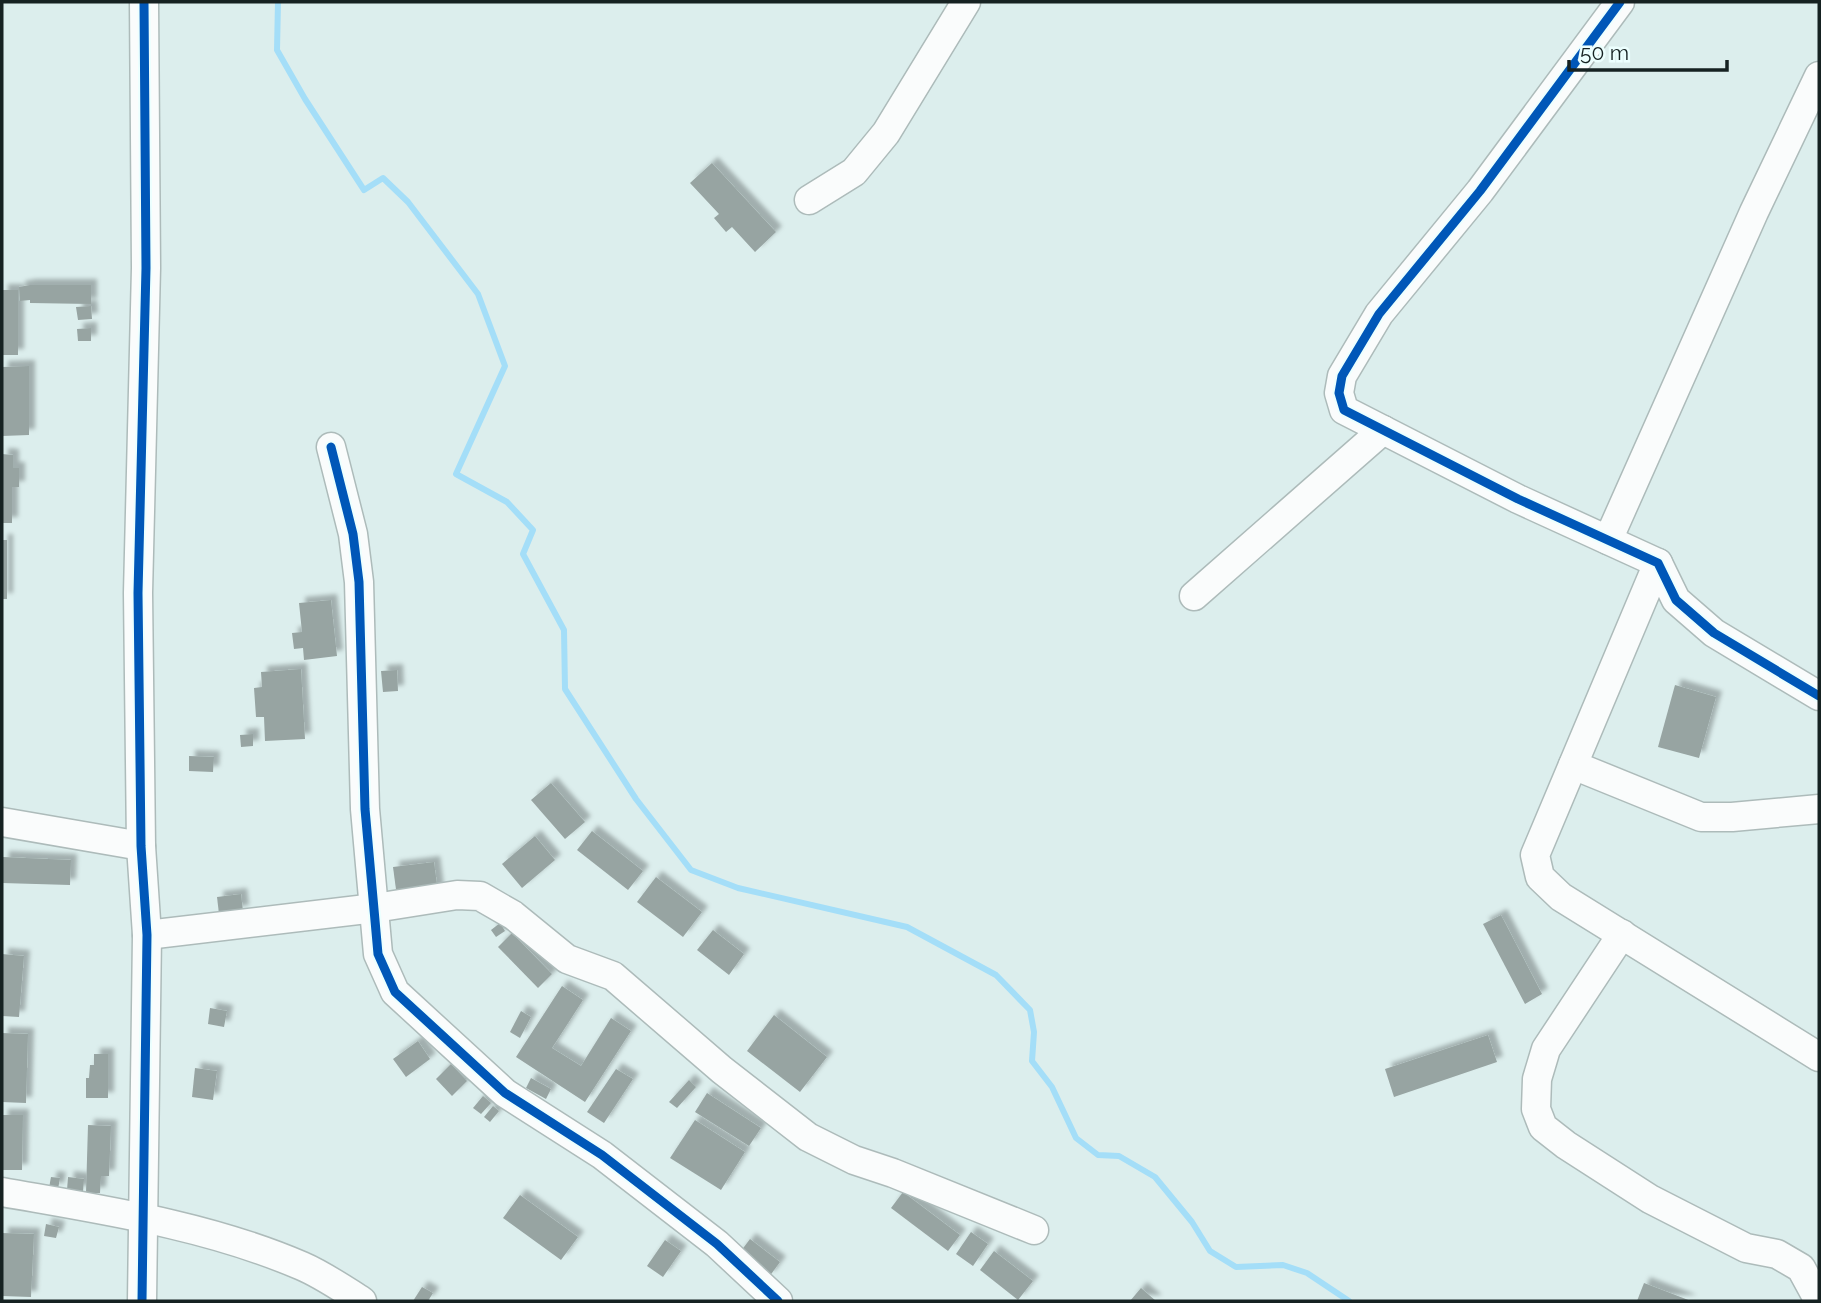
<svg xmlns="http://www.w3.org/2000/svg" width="1821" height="1303" font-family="Raleway,sans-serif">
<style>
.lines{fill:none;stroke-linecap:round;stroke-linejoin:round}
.stream{stroke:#a4def8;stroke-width:6}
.building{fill:#97a4a2;filter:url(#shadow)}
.minor-casing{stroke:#adbbba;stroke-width:31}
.minor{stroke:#fafcfc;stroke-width:28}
.cycleway-casing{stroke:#ecfffe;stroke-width:13}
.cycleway{stroke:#0057b8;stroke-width:9}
</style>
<defs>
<filter id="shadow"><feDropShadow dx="6" dy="-6" stdDeviation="2" flood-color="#0004"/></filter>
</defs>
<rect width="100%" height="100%" fill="#dceeed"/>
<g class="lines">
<path class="stream" d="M278 2 277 50 305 99 364 190 383 178 408 202 478 294 505 366 456 474 507 502 533 530 523 554 564 630 565 689 636 799 691 870 738 888 907 927 996 975 1030 1010 1034 1032 1032 1061 1052 1087 1076 1138 1098 1155 1119 1156 1155 1177 1192 1222 1210 1251 1236 1267 1283 1265 1307 1273 1349 1301"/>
</g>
<g class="building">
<path d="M712 163 776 232 755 252 732 227 726 232 714 218 719 214 690 183Z"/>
<path d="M30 285H91V304L30 303V300L20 301 19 287Z"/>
<rect x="2" y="290" width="16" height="65"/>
<path d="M91 306 92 319 78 320 76 307Z"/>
<path d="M91 328V341H78L77 329Z"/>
<path d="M29 366V435L2 436V367Z"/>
<path d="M2 454 13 455V468H19V487H12V523H2Z"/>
<rect x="2" y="540" width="5" height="59"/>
<path d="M331 600 337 656 304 660 303 648 294 649 292 633 302 632 299 603Z"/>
<path d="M301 669 305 739 265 741 264 717H256L254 688 262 687 261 672Z"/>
<path d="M397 670 398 691 383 692 381 671Z"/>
<path d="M1675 685 1716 697 1699 758 1658 747Z"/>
<path d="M253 734V746L241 747 240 735Z"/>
<path d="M189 756 214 757 213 772 189 771Z"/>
<path d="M551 783 585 822 565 839 531 800Z"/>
<path d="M592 831 643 871 628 890 577 850Z"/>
<path d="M535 836 555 860 522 888 502 864Z"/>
<path d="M3 857 71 860 70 885 2 883Z"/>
<path d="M434 862 438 892 397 897 393 867Z"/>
<path d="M656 877 702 912 683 937 637 902Z"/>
<path d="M241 894 243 911 219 914 217 897Z"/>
<path d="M1501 915 1542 994 1525 1004 1483 924Z"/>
<path d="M500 923 505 931 496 937 491 930Z"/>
<path d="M713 930 744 954 729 975 697 950Z"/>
<path d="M512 933 552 974 538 988 498 947Z"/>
<path d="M2 954 24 956 19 1017 2 1016Z"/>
<path d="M562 986 583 1000 552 1048 581 1066 611 1018 631 1031 585 1102 516 1057Z"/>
<path d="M210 1008 227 1011 224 1027 208 1024Z"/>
<path d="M521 1011 531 1017 520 1038 510 1032Z"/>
<path d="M774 1015 827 1057 800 1092 747 1051Z"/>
<path d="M2 1033 28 1034 26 1103 2 1102Z"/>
<path d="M1488 1035 1497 1062 1394 1097 1385 1069Z"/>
<path d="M418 1041 430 1059 406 1077 393 1059Z"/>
<path d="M94 1054H108V1098H86V1078H89L90 1065H94Z"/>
<path d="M451 1064 467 1081 452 1096 436 1079Z"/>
<path d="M195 1068 217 1071 213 1100 192 1097Z"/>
<path d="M616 1069 633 1079 604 1123 587 1112Z"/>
<path d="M531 1078 551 1089 546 1099 526 1088Z"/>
<path d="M689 1080 696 1087 677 1108 669 1102Z"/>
<path d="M707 1093 761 1128 749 1146 695 1112Z"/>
<path d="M483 1096 491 1103 481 1114 473 1108Z"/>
<path d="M493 1106 499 1111 490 1122 484 1117Z"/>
<path d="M2 1115H23L22 1170H2Z"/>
<path d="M695 1120 745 1152 721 1190 670 1158Z"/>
<path d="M88 1125 111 1126 109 1176H101L100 1193H86Z"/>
<path d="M51 1177 60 1178 58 1189 49 1188Z"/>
<path d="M68 1177 84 1179 83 1192 67 1190Z"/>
<path d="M903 1192 960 1235 948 1251 891 1208Z"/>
<path d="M520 1195 578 1237 561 1260 503 1218Z"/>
<path d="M46 1224 59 1227 56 1238 44 1236Z"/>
<path d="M971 1232 988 1244 973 1266 956 1254Z"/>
<path d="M2 1233 34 1234 31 1297 2 1296Z"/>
<path d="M750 1239 780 1262 769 1277 738 1255Z"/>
<path d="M665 1240 681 1251 663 1277 647 1266Z"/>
<path d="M994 1251 1033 1281 1018 1300 980 1270Z"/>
<path d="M1644 1283 1691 1301H1637Z"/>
<path d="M422 1287 433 1293 428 1301H413Z"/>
<path d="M1141 1288 1156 1301H1130Z"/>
</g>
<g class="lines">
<defs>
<g id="minor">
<path d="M1620 2 1480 191 1379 314 1342 376 1339 393 1344 410 1518 499 1658 563 1676 600 1714 633 1819 696"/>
<path d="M809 200 854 172 886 133 966 2"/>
<path d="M331 447 353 534 359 582 365 809 378 954 395 992 505 1093 602 1155 717 1244 778 1301"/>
<path d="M1608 540 1754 212 1819 76"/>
<path d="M1658 563 1535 855 1540 877 1561 897 1819 1057"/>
<path d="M1194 596 1383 430"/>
<path d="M1573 765 1701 817H1732L1819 809"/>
<path d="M2 822 141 846"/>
<path d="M1622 934 1546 1049 1537 1079 1536 1109 1543 1127 1566 1145 1650 1199 1746 1248 1777 1254 1801 1268 1819 1301"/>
<path d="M147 935 375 908 457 895 480 896 513 915 567 959 613 976 722 1070 808 1137 854 1160 893 1173 1034 1230"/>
<path d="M2 1192C103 1210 207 1225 302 1266 323 1275 343 1289 362 1301"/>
<path d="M142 1301 147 935 141 846 138 593 146 268 144 2"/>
</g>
</defs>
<use href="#minor" class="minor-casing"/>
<use href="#minor" class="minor"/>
<defs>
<g id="cycleway">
<path d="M1620 2 1480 191 1379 314 1342 376 1339 393 1344 410 1518 499 1658 563 1676 600 1714 633 1819 696"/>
<path d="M331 447 353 534 359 582 365 809 378 954 395 992 505 1093 602 1155 717 1244 778 1301"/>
<path d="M142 1301 147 935 141 846 138 593 146 268 144 2"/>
</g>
</defs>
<use href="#cycleway" class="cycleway-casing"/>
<use href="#cycleway" class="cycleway"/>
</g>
<rect width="1821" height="1303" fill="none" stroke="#162222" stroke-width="7"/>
<path d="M1569 60v10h158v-10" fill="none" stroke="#162222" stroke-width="3.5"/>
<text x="1580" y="60" font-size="21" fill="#162222" stroke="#ecfffe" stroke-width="5" paint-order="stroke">50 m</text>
</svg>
